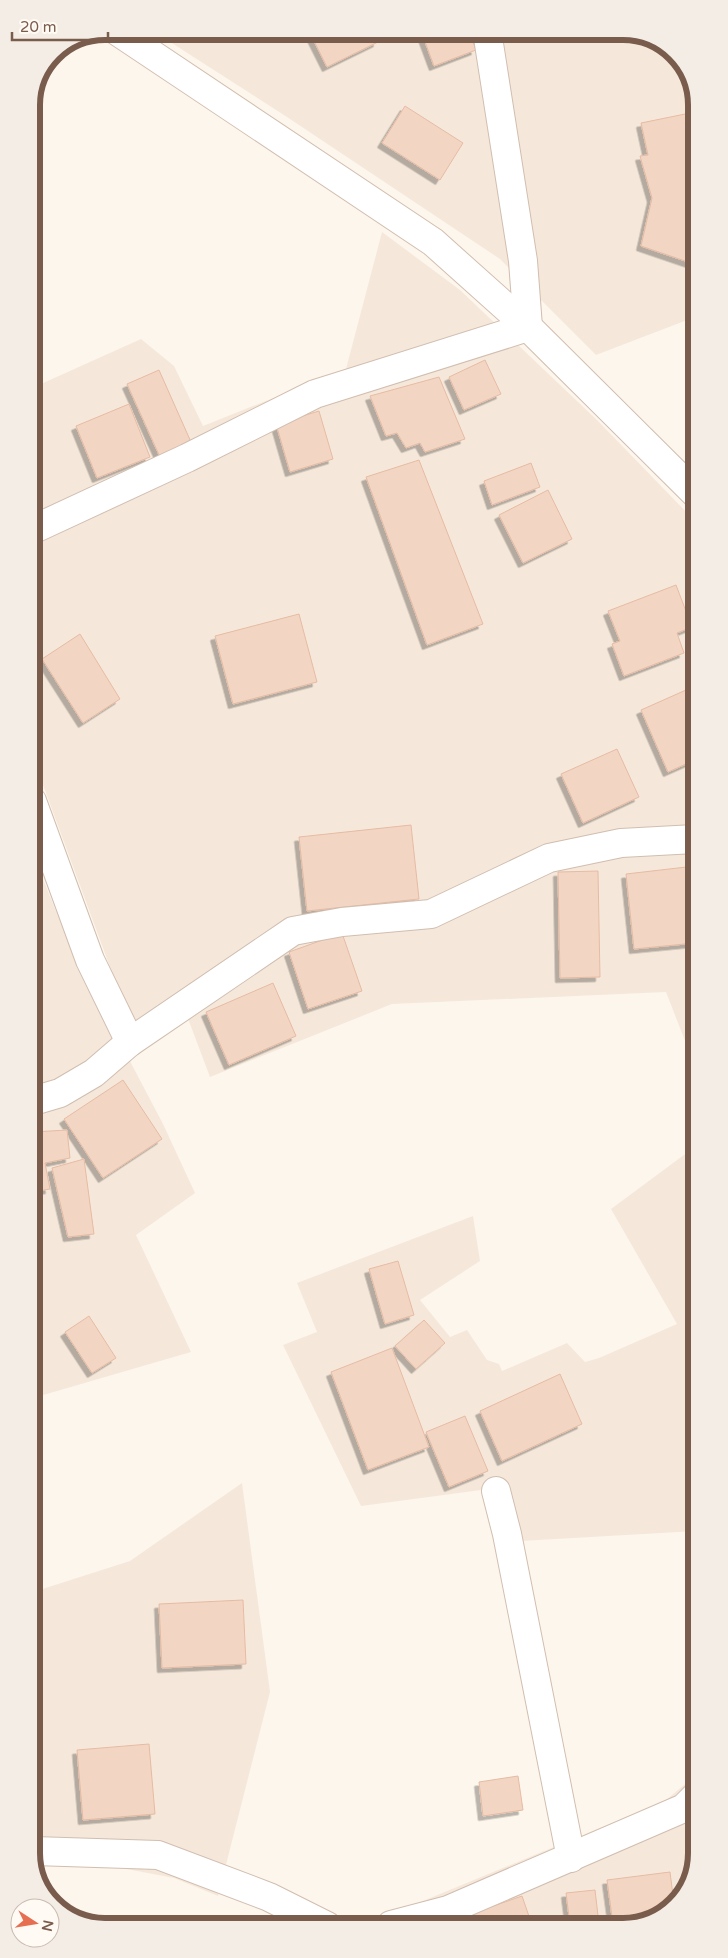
<svg xmlns="http://www.w3.org/2000/svg" width="728" height="1958" font-family="'Varela Round',sans-serif">
<style>
.residential{fill:#f5e8da}
.building{fill:#f3d5c3;stroke:#e6bba3;filter:url(#shadow)}
.lines{fill:none;stroke-linecap:round;stroke-linejoin:round}
.minor-casing{stroke:#d1beb0;stroke-width:30}
.minor{stroke:#fff;stroke-width:28}
.rim{fill:none;stroke:#7a5c4d;stroke-width:6}
</style>
<defs>
<filter id="shadow"><feDropShadow dx="-4.5" dy="4.5" stdDeviation="0" flood-color="#0004"/></filter>
</defs>
<rect width="100%" height="100%" fill="#fdf6ec"/>
<g class="residential">
<path d="M153 31H628L671 49 694 85 695 317 596 355 500 259 287 117Z"/>
<path d="M382 232 460 290 597 420 695 521 696 1069 666 992 392 1004 210 1077 187 1016 145 1049 110 967 32 755V388L141 339 174 366 203 426 346 369Z"/>
<path d="M32 852 73 953 163 1124 195 1193 136 1235 191 1352 33 1398Z"/>
<path d="M696 1146V1531L503 1542 481 1490 361 1506 283 1345 317 1332 297 1283 473 1216 480 1261 420 1300 450 1337 467 1330 487 1360 499 1364 502 1371 567 1343 585 1362 599 1358 677 1324 611 1209Z"/>
<path d="M242 1483 270 1692 218 1896 174 1878 111 1866 34 1865 33 1592 130 1561Z"/>
<path d="M697 1774V1853L681 1898 643 1924 365 1925 665 1801Z"/>
</g>
<g class="building">
<path d="M309 31H374L378 42 327 67Z"/>
<path d="M380 31H393L383 38Z"/>
<path d="M421 31H469L476 50 434 66Z"/>
<path d="M405 106 463 143 440 180 382 143Z"/>
<path d="M690 113 694 132V264L641 246 652 198 640 156 648 155 641 123Z"/>
<path d="M485 360 501 394 464 410 449 377Z"/>
<path d="M159 370 191 442 160 457 127 384Z"/>
<path d="M439 377 465 439 425 452 420 443 406 448 397 433 386 436 370 396Z"/>
<path d="M129 404 150 457 97 478 76 426Z"/>
<path d="M319 411 333 459 290 472 276 424Z"/>
<path d="M419 460 483 624 427 645 366 477Z"/>
<path d="M531 463 540 487 492 505 484 481Z"/>
<path d="M548 490 572 539 523 563 499 515Z"/>
<path d="M676 585 692 627 677 633 684 653 624 676 612 644 620 641 608 611Z"/>
<path d="M299 614 317 682 233 704 215 636Z"/>
<path d="M80 634 120 699 83 723 42 659Z"/>
<path d="M695 686V760L668 772 641 710Z"/>
<path d="M617 749 639 797 583 823 561 774Z"/>
<path d="M411 825 419 899 307 911 299 837Z"/>
<path d="M695 866V943L634 949 626 874Z"/>
<path d="M598 871 600 977 560 978 558 872Z"/>
<path d="M342 933 362 991 308 1009 289 952Z"/>
<path d="M273 983 296 1036 229 1065 206 1012Z"/>
<path d="M123 1080 162 1139 103 1178 64 1119Z"/>
<path d="M67 1130 70 1158 45 1163 50 1189 33 1192V1132Z"/>
<path d="M84 1159 94 1234 68 1237 52 1168Z"/>
<path d="M398 1261 414 1315 385 1324 369 1269Z"/>
<path d="M89 1316 116 1358 92 1373 65 1332Z"/>
<path d="M424 1320 445 1343 416 1369 395 1346Z"/>
<path d="M392 1348 429 1447 368 1470 331 1372Z"/>
<path d="M560 1374 582 1424 502 1461 480 1411Z"/>
<path d="M465 1416 488 1471 449 1487 426 1432Z"/>
<path d="M243 1600 246 1664 162 1668 159 1604Z"/>
<path d="M149 1744 155 1814 83 1820 77 1750Z"/>
<path d="M518 1776 523 1810 483 1816 479 1782Z"/>
<path d="M670 1872 674 1903 643 1924H613L607 1880Z"/>
<path d="M595 1890 599 1924H570L566 1893Z"/>
<path d="M522 1896 532 1925H468L465 1916Z"/>
</g>
<g class="lines">
<defs>
<g id="minor">
<path d="M117 31 433 242 528 327 695 493"/>
<path d="M32 530 187 458 315 394 528 327 523 261 487 31"/>
<path d="M32 801 90 960 130 1042"/>
<path d="M33 1101 60 1093 94 1073 130 1042 293 931 342 922 431 914 549 858 621 843 695 839"/>
<path d="M496 1491 507 1534 571 1858"/>
<path d="M34 1851 158 1855 269 1897 327 1926"/>
<path d="M391 1925 448 1910 684 1808 697 1795"/>
</g>
</defs>
<use href="#minor" class="minor-casing"/>
<use href="#minor" class="minor"/>
</g>
<path d="M0 0H728V1958H0ZM105 40H623A65 65 0 0 1 688 105V1853A65 65 0 0 1 623 1918H105A65 65 0 0 1 40 1853V105A65 65 0 0 1 105 40Z" fill="#f4ede6" fill-rule="evenodd"/>
<path class="rim" d="M105 40H623A65 65 0 0 1 688 105V1853A65 65 0 0 1 623 1918H105A65 65 0 0 1 40 1853V105A65 65 0 0 1 105 40Z"/>
<g transform="translate(35 1923) rotate(102)"><circle r="24" fill="#fffaf3" stroke="#cabbb1"/>
<path d="M0-4L9 19L0 12L-9 19Z" fill="#e76f51"/>
<text y="-8" font-size="14" font-weight="bold" text-anchor="middle" fill="#7a5c4d">N</text>
</g>
<path d="M12 32v8h96v-8" fill="none" stroke="#7a5c4d" stroke-width="2.5"/>
<text x="20" y="32" font-size="15" fill="#7a5c4d" stroke="#fffaf3" stroke-width="4" paint-order="stroke">20 m</text>
</svg>
